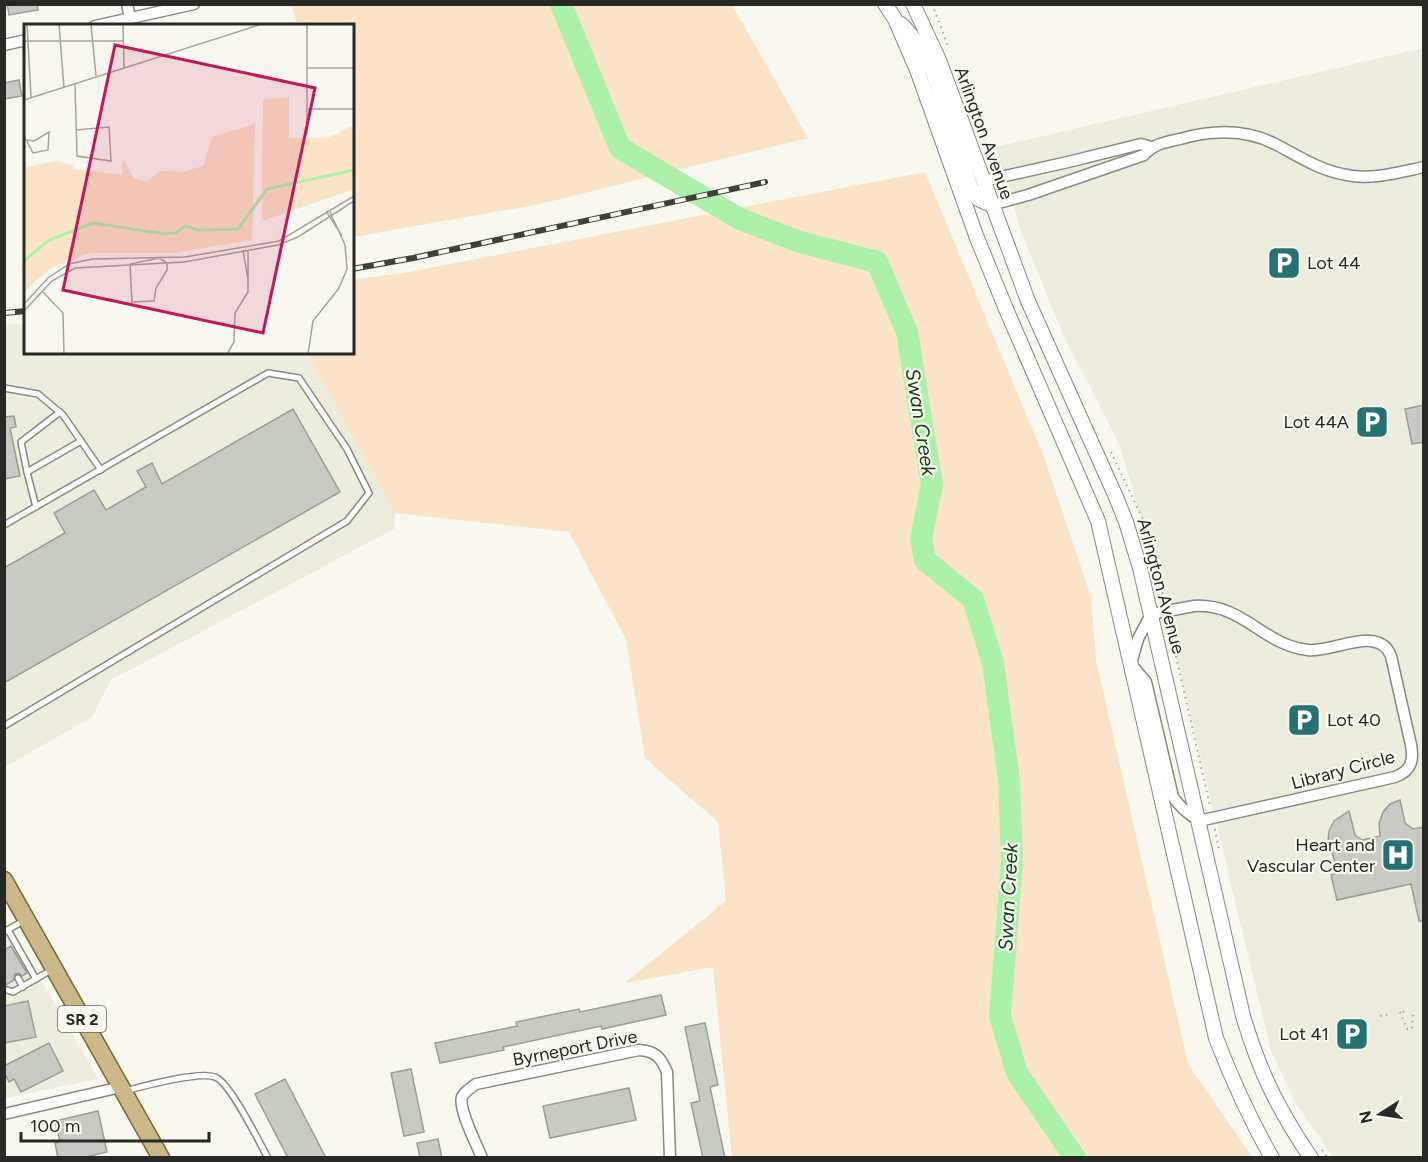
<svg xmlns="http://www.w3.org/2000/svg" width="1428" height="1162" font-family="Figtree,sans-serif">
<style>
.built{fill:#ededdd}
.green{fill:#fbe3c7}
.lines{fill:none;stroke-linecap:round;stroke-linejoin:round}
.river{stroke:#acf1a9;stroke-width:22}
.building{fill:#c8cbc4;stroke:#9b9e97;stroke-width:1.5}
.lane-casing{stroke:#898982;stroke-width:8}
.street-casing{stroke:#898982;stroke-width:13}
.secondary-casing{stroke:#898982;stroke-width:16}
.primary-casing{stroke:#7a6732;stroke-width:19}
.path{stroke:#a6a6a0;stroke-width:2;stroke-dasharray:1.5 4.5;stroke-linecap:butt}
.lane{stroke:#fff;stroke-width:5}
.street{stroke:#fff;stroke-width:10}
.secondary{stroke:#fff;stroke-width:14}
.primary{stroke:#cab888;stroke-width:16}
.rail-casing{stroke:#3f3f3b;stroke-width:6}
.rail{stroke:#f8f8f0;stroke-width:4;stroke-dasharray:11;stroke-linecap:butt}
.labels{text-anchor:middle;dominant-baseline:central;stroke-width:4.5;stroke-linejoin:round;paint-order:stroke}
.shield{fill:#f8f8f0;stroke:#666662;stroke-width:1.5}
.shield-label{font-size:16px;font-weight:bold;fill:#282825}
.street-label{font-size:18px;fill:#282825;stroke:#f8f8f0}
.poi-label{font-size:18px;fill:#282825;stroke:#f8f8f0;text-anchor:end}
.water-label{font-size:20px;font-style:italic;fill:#134215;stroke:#f8f8f0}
.inset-river{fill:none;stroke:#acf1a9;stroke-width:3}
.inset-road{fill:none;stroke:#a5a59f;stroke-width:1.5}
.view{fill:#c2185b;fill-opacity:0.15;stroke:#c2185b;stroke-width:3}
.inset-edge{fill:none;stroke:#282825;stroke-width:3}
</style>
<rect width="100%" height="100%" fill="#f8f8f0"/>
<g class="built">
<path d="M1423 48V1157H1333L1294 1101 1271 1051 1154 564 1120 446 1064 337 1022 234 995 147Z"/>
<path d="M25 323 26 352 307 353 395 513 394 529 111 680 92 717 5 767 4 325Z"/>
<path d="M5 917 98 1079 5 1098Z"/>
</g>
<g class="green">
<path d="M292 5H732L808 138 540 204 353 237 352 26 297 25Z"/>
<path d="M925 172 1044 457 1091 597 1096 660 1188 1064 1252 1157H732L713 967 625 983 726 901 718 822 645 758 626 639 569 532 395 513 307 353 352 352 353 280 404 273Z"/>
</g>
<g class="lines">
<path class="river" d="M561 4 620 148 740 219 800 242 877 262 907 332 932 485 921 538 925 560 973 599 993 663 1009 781 1012 860 1000 1016 1017 1073 1075 1158"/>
</g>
<g class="building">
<path d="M7 4H37L38 10 9 15Z"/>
<path d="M19 80 22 96 4 99V83Z"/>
<path d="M1424 405V442L1412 444 1405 409Z"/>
<path d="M293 409 340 492 4 683V568L65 533 54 513 94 490 106 510 146 487 137 471 152 463 162 484Z"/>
<path d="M14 416 16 427 10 428 20 476 4 479V417Z"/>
<path d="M1400 800 1405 823 1413 829 1424 827V921H1419L1411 884 1337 900 1331 875 1337 873 1330 842 1328 843 1329 831 1334 821 1349 811 1355 835 1362 840 1380 836 1379 824 1383 812 1390 804Z"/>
<path d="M11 946 27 973 22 976 19 973 15 974 14 980 6 985 4 984V950Z"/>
<path d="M661 995 666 1015 602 1029 601 1026 503 1047 504 1050 440 1063 435 1043 517 1026 516 1022 579 1009 580 1012Z"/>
<path d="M28 1001 36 1037 4 1043V1006Z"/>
<path d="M705 1023 718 1085 710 1087 725 1158H703L691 1103 700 1101 685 1027Z"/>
<path d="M49 1043 63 1071 21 1092 14 1079 9 1082 4 1072V1066Z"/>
<path d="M411 1069 424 1132 404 1136 391 1073Z"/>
<path d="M285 1079 326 1158H288L255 1094Z"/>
<path d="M629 1088 636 1120 550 1138 543 1106Z"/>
<path d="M98 1111 107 1152 81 1158H58L55 1143 60 1142 55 1121Z"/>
<path d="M438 1139 442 1158H420L417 1143Z"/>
</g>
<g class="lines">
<defs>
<g id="lane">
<path d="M4 388 38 394 63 415 101 470"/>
<path d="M27 472 21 442 60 412"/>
<path d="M36 507 27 472 81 441"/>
<path d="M4 525 268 373 299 378 347 449 369 493 347 521 4 726"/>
<path d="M8 930 36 979"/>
<path d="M4 932 25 920"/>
<path d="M18 978 23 987"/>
<path d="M4 989 13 992 53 969"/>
<path d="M125 1091C144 1086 198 1071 215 1077 230 1082 259 1142 268 1158"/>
</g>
<g id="street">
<path d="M127 4 130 18"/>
<path d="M95 26 194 4"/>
<path d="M4 45 26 40"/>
<path d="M983 181 1068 162 1141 144 1151 147"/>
<path d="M991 205 1028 195 1144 155C1153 144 1166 142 1180 139 1212 130 1244 128 1275 144 1297 155 1317 169 1342 174 1369 181 1396 173 1424 167"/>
<path d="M1194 606C1244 603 1262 645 1308 650 1333 653 1379 624 1391 656L1411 745C1414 761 1411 771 1395 777L1199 821C1188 814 1180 807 1173 797L1146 682 1131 664 1138 639 1151 614Z"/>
<path d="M4 1114 121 1087"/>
<path d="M482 1158C477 1145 458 1109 462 1097 465 1091 472 1087 476 1084L639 1050C655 1051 661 1057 667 1072L670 1158"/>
</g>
<g id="secondary">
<path d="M885 4 895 19 917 70 977 238 1006 309 1098 521 1216 1038C1232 1080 1250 1119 1272 1158"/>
<path d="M913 4 939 60 1028 301 1116 497 1126 522 1140 568 1243 1016C1260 1073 1278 1109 1311 1158"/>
<path d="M901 24C916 39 924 54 933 73L971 188 978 199 991 205"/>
</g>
<path id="primary" d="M4 880 161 1158"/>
</defs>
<use href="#lane" class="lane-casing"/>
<use href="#street" class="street-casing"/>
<use href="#secondary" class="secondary-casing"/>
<use href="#primary" class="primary-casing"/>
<g class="path">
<path d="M932 4 948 46"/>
<path d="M989 155 997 160V168"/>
<path d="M1111 452 1144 522 1159 575 1164 601"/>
<path d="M1168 621 1210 806"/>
<path d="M1215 829 1219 850"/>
<path d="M1400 1012 1407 1029H1412L1413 1010"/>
<path d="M1403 1012 1408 1010"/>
<path d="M1380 1016 1387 1015"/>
<path d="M1322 1150 1328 1158"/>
</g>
<use href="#lane" class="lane"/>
<use href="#street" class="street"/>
<use href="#secondary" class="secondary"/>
<use href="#primary" class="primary"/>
<defs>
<g id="rail">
<path d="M352 269 413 258 765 182"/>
<path d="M4 313 26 311"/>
</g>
</defs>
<use href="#rail" class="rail-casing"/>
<use href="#rail" class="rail"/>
</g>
<defs>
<symbol id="parking-square" viewBox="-11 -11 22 22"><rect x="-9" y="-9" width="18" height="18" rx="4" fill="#267173" stroke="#f8f8f0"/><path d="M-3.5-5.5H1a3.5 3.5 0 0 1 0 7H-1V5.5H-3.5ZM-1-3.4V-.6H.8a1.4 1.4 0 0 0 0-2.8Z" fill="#fff"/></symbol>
<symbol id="hospital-square" viewBox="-11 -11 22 22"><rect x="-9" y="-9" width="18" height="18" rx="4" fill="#267173" stroke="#f8f8f0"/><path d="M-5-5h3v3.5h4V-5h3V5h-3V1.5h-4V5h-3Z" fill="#fff"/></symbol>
</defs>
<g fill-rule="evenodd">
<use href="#parking-square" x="1265" y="244" width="38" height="38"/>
<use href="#parking-square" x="1353" y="403" width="38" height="38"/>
<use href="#parking-square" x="1285" y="701" width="38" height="38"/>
<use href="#hospital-square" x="1379" y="836" width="38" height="38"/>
<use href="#parking-square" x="1333" y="1015" width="38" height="38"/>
</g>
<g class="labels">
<rect class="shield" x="58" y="1006" width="48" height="26" rx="4.5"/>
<g class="shield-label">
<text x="82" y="1019">SR 2</text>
</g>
<g class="street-label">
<text transform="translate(984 133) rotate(70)">Arlington Avenue</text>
<text transform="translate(1161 586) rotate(75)">Arlington Avenue</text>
<text transform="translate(1343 770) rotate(-15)">Library Circle</text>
<text transform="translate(575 1048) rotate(-11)">Byrneport Drive</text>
</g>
<g class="poi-label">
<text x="1307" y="263" text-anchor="start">Lot 44</text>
<text x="1349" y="422">Lot 44A</text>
<text x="1327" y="720" text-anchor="start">Lot 40</text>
<text x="1375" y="845">Heart and<tspan x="1375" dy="21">Vascular Center</tspan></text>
<text x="1329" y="1034">Lot 41</text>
</g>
<g class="water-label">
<text transform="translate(921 422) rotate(81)">Swan Creek</text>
<text transform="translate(1008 897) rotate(-87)">Swan Creek</text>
</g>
</g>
<g transform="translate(24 24)">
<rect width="330" height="330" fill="#f8f8f0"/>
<path d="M265 73V114H303L330 101V165L238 197 239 76ZM231 100 228 216 148 229H65L26 245 0 267V144L30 137 50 141V145L98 151 99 135 110 155 123 157 137 147 158 148 179 142 188 113Z" fill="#fbe3c7"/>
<path class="inset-river" d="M0 237 25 216 69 199 141 210 152 209 161 202 174 206 214 205 243 165 330 146"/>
<path class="inset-road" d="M3 0 7 73M35 0 40 64M67 0 72 52M99 0 100 44M0 17H99M284 44H330M51 60 53 132 87 137 85 103 52 106M0 76 238 0M284 85H330M283 110V0M0 112 9 129 24 126 25 108 10 117 3 116M302 187 318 212M219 226 224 256M135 234 143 239V246L132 264 130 277 108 278 106 240ZM18 267 39 289 40 330M0 280 24 254 45 240 68 235 161 233 255 217 330 172M0 287 28 257 51 244 160 238 254 221 274 213 330 177M203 330 210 318 211 289 224 268V226M284 330 289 297 315 264 323 245 321 221 306 188"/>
<path class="view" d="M91 21 291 64 239 309 39 266Z"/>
<rect width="330" height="330" class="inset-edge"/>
</g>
<rect width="1428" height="1162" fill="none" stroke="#282825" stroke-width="12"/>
<g transform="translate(1380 1114) rotate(258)" stroke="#f8f8f0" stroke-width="4.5" paint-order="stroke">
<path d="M0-4.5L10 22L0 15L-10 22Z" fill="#282825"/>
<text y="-9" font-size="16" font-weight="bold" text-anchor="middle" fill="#282825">N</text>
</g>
<path d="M21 1132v9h188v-9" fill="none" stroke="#282825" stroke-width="3"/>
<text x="30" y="1132" font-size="18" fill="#282825" stroke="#f8f8f0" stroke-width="4.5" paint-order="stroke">100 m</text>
</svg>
